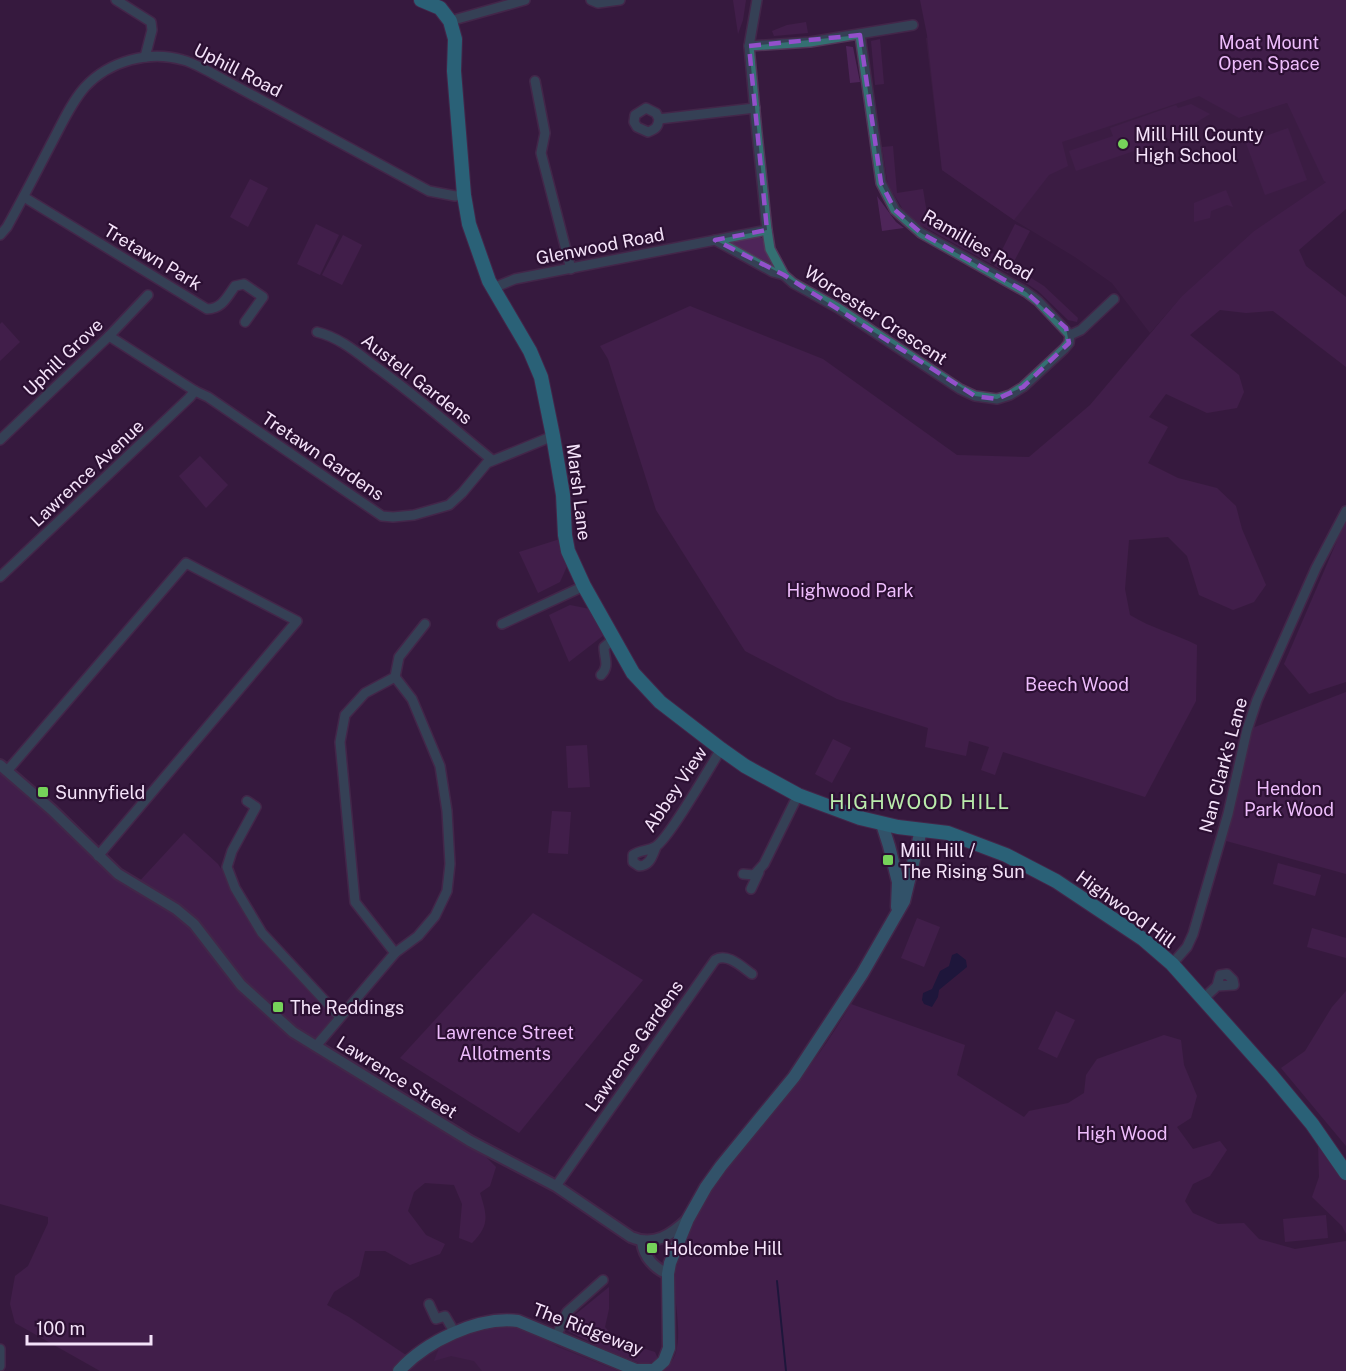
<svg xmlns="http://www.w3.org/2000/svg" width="1346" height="1371" font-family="'Public Sans',sans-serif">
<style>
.built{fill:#42214b}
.green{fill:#4e2559}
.water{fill:#001239}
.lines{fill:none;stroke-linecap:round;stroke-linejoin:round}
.stream{stroke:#001239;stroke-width:2}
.minor-casing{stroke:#513658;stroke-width:12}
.tertiary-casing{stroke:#513658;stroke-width:14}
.secondary-casing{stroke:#513658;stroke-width:15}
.primary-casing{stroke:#513658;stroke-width:16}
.minor{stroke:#347072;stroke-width:9}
.tertiary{stroke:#347072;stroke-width:10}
.secondary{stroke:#2e989d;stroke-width:12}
.primary{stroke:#1cb8bd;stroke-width:14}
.marked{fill:none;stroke:#9350cb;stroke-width:4.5;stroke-dasharray:12 8;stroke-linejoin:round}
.poi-dot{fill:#76d25a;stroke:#2c1033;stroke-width:2}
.labels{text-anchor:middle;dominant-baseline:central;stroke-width:4.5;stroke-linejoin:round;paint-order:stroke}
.park-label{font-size:18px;fill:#eebdfc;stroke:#2c1033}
.street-label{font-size:18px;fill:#f4e2f9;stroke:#2c1033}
.poi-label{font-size:18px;fill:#f4e2f9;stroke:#2c1033;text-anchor:start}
.neighbourhood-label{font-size:20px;letter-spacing:1.5px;fill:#baecac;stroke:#2c1033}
</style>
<rect width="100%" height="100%" fill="#371a3e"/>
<g class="built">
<path d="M1200 0 1239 118 1287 103 1326 182 1254 231 1182 296 1150 333 1112 283 1075 257 1014 220 942 170 926 38Z"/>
<path d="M501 1320 651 1371H399L423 1350Z"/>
</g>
<g class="green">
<path d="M733 0H746L743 20 738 34Z"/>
<path d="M920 0H1346V209L1299 250 1306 266 1346 297V367L1273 311 1246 313 1220 310 1190 335 1239 375 1244 392 1237 408 1207 413 1166 394 1149 417 1168 427 1148 463 1178 478 1217 488 1236 506 1242 529 1266 585 1254 602 1233 610 1199 595 1187 556 1168 537 1129 540 1125 589 1130 615C1151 628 1175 634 1197 645L1196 701 1145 797 1003 752 995 775 981 770 989 747 969 741 966 756 925 747 928 728 837 699 745 651 656 510 608 359 600 346 690 306 823 359 957 455 1029 457 1090 405 1182 296 1254 231 1326 182 1324 181 1287 103 1239 118 1199 96 1062 142 1068 166 1049 175 1014 220 942 170 927 35Z"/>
<path d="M806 22 808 33 774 36 772 31 787 25Z"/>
<path d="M880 39 884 84 875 85 871 41Z"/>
<path d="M846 46 853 47 860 82 850 83Z"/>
<path d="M1191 104 1210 114 1185 129 1186 133 1076 171 1069 151 1113 136 1110 128 1176 105 1178 108Z"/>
<path d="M1288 128 1307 180 1265 195 1246 143Z"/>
<path d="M893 146 897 193 923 189 928 220 936 218 940 227 994 254 991 264 908 218 893 193H889L882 147Z"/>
<path d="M250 179 268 188 248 227 230 217Z"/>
<path d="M1226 190 1233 207 1227 205 1211 211 1210 218 1194 222V203Z"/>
<path d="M877 196 896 222 904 228 882 231Z"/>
<path d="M316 224 339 235 320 275 297 264Z"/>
<path d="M1015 224 1030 231 1008 273 994 266Z"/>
<path d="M343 235 362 245 342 285 322 275Z"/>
<path d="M757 236 762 238 771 264 731 243V241Z"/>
<path d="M1015 268 1044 286 1078 318 1077 322 1068 320 1038 291 1012 274Z"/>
<path d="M2 322 20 342 0 361V324Z"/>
<path d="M200 456 228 485 206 508 179 476Z"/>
<path d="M1346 520V682L1309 694 1284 664Z"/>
<path d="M560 539 568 564 560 582 538 593 519 552Z"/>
<path d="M570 605 590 609 604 635 569 662 549 615Z"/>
<path d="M1346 692V874L1219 839 1247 730Z"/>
<path d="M833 739 851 748 832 783 815 774Z"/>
<path d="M587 745 590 787 568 788 566 746Z"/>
<path d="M0 766 136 885 184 833 218 864 263 934 334 1016 312 1043 470 1141 496 1167 490 1186 480 1193C487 1215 490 1225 472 1243L459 1238 462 1204 454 1185 425 1183 414 1192 408 1211 426 1235 445 1244 440 1254 410 1265 385 1251H365L359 1276 334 1292 327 1305 349 1317 412 1359 402 1371H100L15 1323 10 1304 15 1276 28 1266 48 1223V1217L0 1204Z"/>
<path d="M552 811 571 812 568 854 548 853Z"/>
<path d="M1278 863 1321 875 1315 896 1273 884Z"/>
<path d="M533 913 643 980 519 1133 400 1058Z"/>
<path d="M917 918 940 927 924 967 901 958Z"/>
<path d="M1312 928 1346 938V958L1307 947Z"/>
<path d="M1346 991V1146L1281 1068 1305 1051 1332 1007Z"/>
<path d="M851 1004 965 1045 957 1075 1024 1117 1029 1111 1068 1103 1084 1093 1086 1075 1097 1059 1164 1035 1181 1040 1184 1065 1197 1096 1191 1118 1177 1127 1193 1149 1220 1141 1227 1150 1210 1176 1193 1184 1185 1201 1193 1213 1218 1224 1244 1223 1259 1239 1295 1249 1346 1241V1371H664C689 1350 673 1308 675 1279 675 1271 678 1261 681 1253 689 1232 699 1210 711 1191 730 1163 752 1138 774 1112 802 1078 828 1043 851 1004Z"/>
<path d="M1056 1011 1075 1020 1057 1058 1038 1049Z"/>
<path d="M1318 1144 1346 1170V1234L1342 1226 1312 1197 1319 1177Z"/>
<path d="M1326 1215 1328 1238 1285 1242 1283 1219Z"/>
<path d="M609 1287V1309L605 1327 616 1340 655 1352 658 1359 645 1365 608 1351 560 1327Z"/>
<path d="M504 1325H520L558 1347 618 1371H482L474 1361 451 1356 434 1361 439 1348 472 1332Z"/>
</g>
<path class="water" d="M957 953 966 960 967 967 939 990 938 997 932 1007 924 1004 922 1000 923 993 932 989 940 971 949 966 952 955Z"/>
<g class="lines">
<path class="stream" d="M777 1281 786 1371"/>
<defs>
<g id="minor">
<path d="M116 0 151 22 152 30 145 57"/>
<path d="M591 0 598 3 620 0"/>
<path d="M757 0 749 46 757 133 767 230 770 249 784 275 793 283 838 308 960 389 975 396 997 399 1010 395 1023 387 1064 349 1069 343 1070 335"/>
<path d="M450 21 525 0"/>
<path d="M860 35 881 183 895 210 921 233 1026 292 1038 301 1070 335"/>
<path d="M749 46 810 42 913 25"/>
<path d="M535 81 545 133 541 153 571 269"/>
<path d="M659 119 656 113 646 108 635 115 634 122 637 127 648 132C656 129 658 127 659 119L755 108"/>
<path d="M24 197 207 309C222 309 227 297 235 286L244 284 263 297 245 322"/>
<path d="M0 235 7 227C22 200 36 173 50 146 61 126 70 104 85 87 109 61 149 50 183 60 191 62 200 67 208 71L429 191 455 196 464 195"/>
<path d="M715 240 773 272 784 275"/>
<path d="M493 288 515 279 767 230"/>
<path d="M317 332C338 337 355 351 372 364 414 394 453 428 492 460"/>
<path d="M1070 335 1081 330 1114 299"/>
<path d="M109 336 195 391 208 397 382 516 393 517 414 515 449 505 462 493 487 463 553 436"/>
<path d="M0 440 109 336 148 295"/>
<path d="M0 577 189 398 195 391"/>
<path d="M502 624 584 586"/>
<path d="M601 675C610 666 604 658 604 647L614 639"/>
<path d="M7 771 186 563 297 621 98 856"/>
<path d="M247 801 256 807 232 851 227 867 235 888 262 933 340 1017"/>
<path d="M656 847C652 856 650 866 639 866L633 862V855C640 850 648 851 655 847 668 840 710 767 721 749"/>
<path d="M743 874 754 875 764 864 798 795"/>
<path d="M751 889 759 872"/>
<path d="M395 953 418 936 435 916 447 891 450 864 447 811 440 766 412 699 395 677"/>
<path d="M1172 964 1187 947 1193 934 1228 814 1247 730 1257 700 1316 568 1346 511"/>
<path d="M1202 1000 1217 986 1234 985 1233 980 1227 974 1220 975 1217 986"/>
<path d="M316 1046 395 953 355 902 340 742 345 715 365 693 395 677 399 657 425 624"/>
<path d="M556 1186 715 960C727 952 742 967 752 974"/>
<path d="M429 1304 436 1319 445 1316 455 1333"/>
<path d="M556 1337 567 1312 603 1280"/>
<path d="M0 1349V1366"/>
</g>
<g id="tertiary">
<path d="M0 765 52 810 118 874 176 909 194 924 241 985 293 1032 470 1141 556 1186 631 1237C654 1247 671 1235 688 1219"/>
<path d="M642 1242C644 1257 654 1268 668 1274"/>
</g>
<g id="secondary">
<path d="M882 824 889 846 898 882 897 907"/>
<path d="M399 1371C425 1342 478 1316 518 1321L636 1370H654L664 1361 669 1348 668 1274 670 1263 688 1219 706 1187 721 1166 794 1077 862 974 904 901 921 830"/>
</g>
<path id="primary" d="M421 0 440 8 450 21 455 39 454 71 464 195 469 224 489 281 530 351 541 377 553 436 563 495 565 535 568 551 584 586 633 673 660 702 721 749 745 766 798 795 860 818 898 827 948 833 1006 855 1056 881 1143 939 1172 964 1272 1076 1312 1124 1346 1173"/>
</defs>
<use href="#minor" class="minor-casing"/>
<use href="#tertiary" class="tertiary-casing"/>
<use href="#secondary" class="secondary-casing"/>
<use href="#primary" class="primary-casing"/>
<use href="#minor" class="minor"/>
<use href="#tertiary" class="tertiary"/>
<use href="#secondary" class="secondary"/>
<use href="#primary" class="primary"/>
</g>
<path d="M0 0H1346V1371H0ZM860 35 881 183 895 210 921 233 1026 292 1066 328 1069 343 1023 387 997 399 975 396 784 275 715 240 767 230 749 46Z" fill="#371a3e" fill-opacity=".55" fill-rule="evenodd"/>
<path class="marked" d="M860 35 881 183 895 210 921 233 1026 292 1066 328 1069 343 1023 387 997 399 975 396 784 275 715 240 767 230 749 46Z"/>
<g class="poi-dot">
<circle cx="1123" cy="144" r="6"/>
<rect x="37" y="786" width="12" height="12" rx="3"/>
<rect x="882" y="854" width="12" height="12" rx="3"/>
<rect x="272" y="1001" width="12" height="12" rx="3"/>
<rect x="646" y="1242" width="12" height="12" rx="3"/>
</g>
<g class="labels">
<g class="park-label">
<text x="1269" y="42">Moat Mount<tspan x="1269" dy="21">Open Space</tspan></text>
<text x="850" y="590">Highwood Park</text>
<text x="1077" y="684">Beech Wood</text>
<text x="1289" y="788">Hendon<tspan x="1289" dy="21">Park Wood</tspan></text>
<text x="505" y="1032">Lawrence Street<tspan x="505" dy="21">Allotments</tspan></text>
<text x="1122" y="1133">High Wood</text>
</g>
<g class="street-label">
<text transform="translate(238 70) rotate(27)">Uphill Road</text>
<text transform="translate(978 245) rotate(30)">Ramillies Road</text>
<text transform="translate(600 246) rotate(-11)">Glenwood Road</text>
<text transform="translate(153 257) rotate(31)">Tretawn Park</text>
<text transform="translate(876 315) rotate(33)">Worcester Crescent</text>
<text transform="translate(63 357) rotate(-44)">Uphill Grove</text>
<text transform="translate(417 379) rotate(38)">Austell Gardens</text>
<text transform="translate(323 456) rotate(34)">Tretawn Gardens</text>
<text transform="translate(87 473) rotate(-43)">Lawrence Avenue</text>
<text transform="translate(579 492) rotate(83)">Marsh Lane</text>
<text transform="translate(1223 765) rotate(-75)">Nan Clark's Lane</text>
<text transform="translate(675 789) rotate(-56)">Abbey View</text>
<text transform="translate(1126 909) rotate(36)">Highwood Hill</text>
<text transform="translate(634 1046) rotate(-55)">Lawrence Gardens</text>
<text transform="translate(397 1077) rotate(32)">Lawrence Street</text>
<text transform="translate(588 1329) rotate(21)">The Ridgeway</text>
</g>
<g class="poi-label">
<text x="1135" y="134">Mill Hill County<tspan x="1135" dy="21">High School</tspan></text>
<text x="55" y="792">Sunnyfield</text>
<text x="900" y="850">Mill Hill /<tspan x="900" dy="21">The Rising Sun</tspan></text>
<text x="290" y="1007">The Reddings</text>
<text x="664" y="1248">Holcombe Hill</text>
</g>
<g class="neighbourhood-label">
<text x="920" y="802">HIGHWOOD HILL</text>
</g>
</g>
<path d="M27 1335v9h124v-9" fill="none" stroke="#f4e2f9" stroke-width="3"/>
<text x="36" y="1335" font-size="18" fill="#f4e2f9" stroke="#2c1033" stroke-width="4.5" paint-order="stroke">100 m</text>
</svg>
